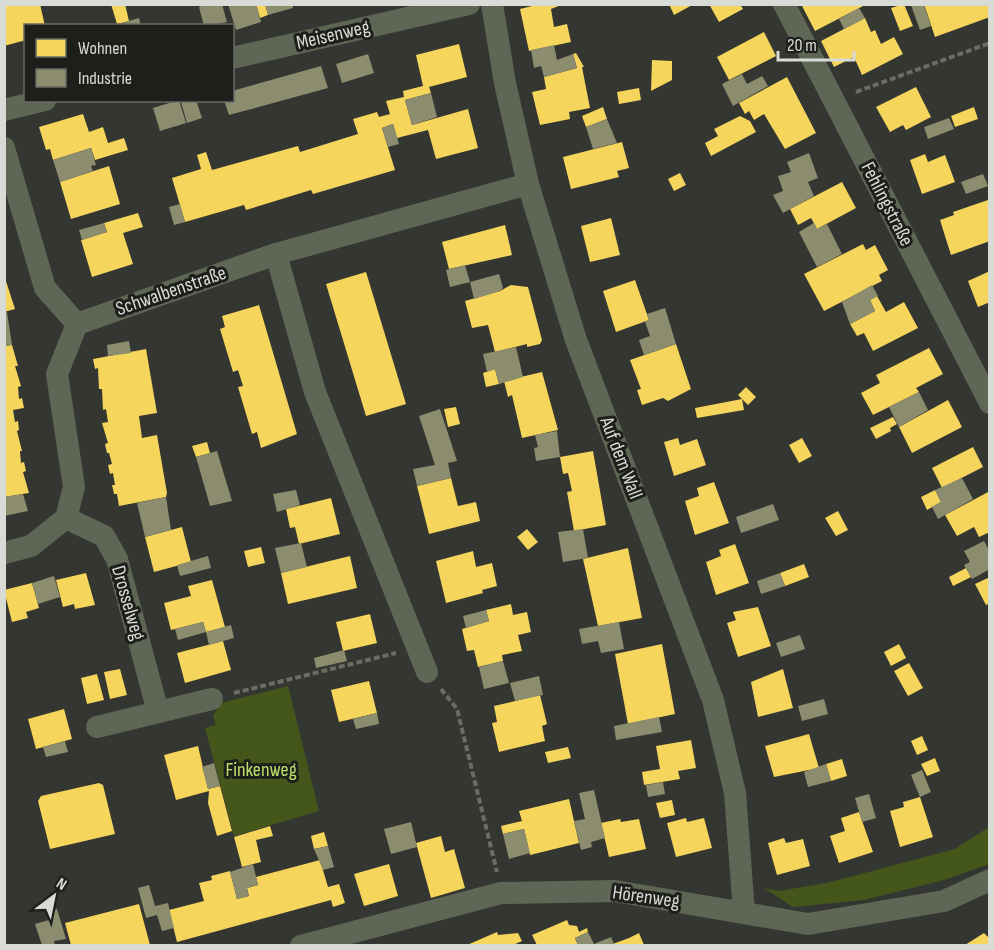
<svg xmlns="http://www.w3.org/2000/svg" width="994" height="950" font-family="'Sofia Sans Condensed',sans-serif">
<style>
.green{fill:#45561b}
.homes{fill:#f6d55c}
.industry{fill:#8c8c6e}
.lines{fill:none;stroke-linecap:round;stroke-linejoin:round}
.path{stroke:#6a6d61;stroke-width:4;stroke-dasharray:6 3;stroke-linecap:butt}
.minor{stroke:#606655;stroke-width:22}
.labels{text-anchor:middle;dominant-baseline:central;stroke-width:6;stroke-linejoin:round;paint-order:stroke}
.street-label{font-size:20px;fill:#d9dbd6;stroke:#1d1f1b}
.park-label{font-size:20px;fill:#bce06c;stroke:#1d1f1b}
</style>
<rect width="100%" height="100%" fill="#343631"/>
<g class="green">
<path d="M288 686 319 811 234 836 205 728 216 725 213 716 221 703Z"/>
<path d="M989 827V864L944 880 864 900 793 907 764 888 779 891 827 883 955 849Z"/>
</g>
<g class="homes">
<path d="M4 4H40L45 26H26V40L4 46Z"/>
<path d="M111 4H125L129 21 117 24Z"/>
<path d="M256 4H265L268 15 260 18Z"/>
<path d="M540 4H564L551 9 554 27 567 24 571 42 529 51 520 9Z"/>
<path d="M669 4H694L674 15Z"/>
<path d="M709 4H740L743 9 719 22Z"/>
<path d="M801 4H867L815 31Z"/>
<path d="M904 4 913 26 900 31 891 8Z"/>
<path d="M924 4H988L990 17 935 37Z"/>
<path d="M865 18 871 32 875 30 881 44 894 37 903 54 862 75 854 57 834 67 821 41Z"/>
<path d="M764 32 776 56 729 80 717 57Z"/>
<path d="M459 44 467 77 429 87 431 93 405 100 412 125 468 109 478 148 436 159 428 130 397 138 393 124 382 128 395 170 313 194 311 190 246 210 244 205 185 222 172 178 201 169 197 155 206 152 212 170 298 146 300 152 358 134 353 119 377 112 379 117 390 114 386 101 404 97 403 91 423 86 416 55Z"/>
<path d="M576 53 584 67H582L590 108 569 112 570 119 540 125 532 92 546 89 544 77 577 68 573 54Z"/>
<path d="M652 60 672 61V80L651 91Z"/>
<path d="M787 77 816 133 785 149 764 114 754 120 749 111 745 114 739 103Z"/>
<path d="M916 87 931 117 906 130 903 125 890 132 876 107Z"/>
<path d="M639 88 641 100 619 104 617 92Z"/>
<path d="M603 107 607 119 586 127 582 116Z"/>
<path d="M974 107 978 119 955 127 951 116Z"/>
<path d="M83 114 89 132 103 127 108 143 124 138 128 150 95 160 91 148 53 160 50 149 46 150 39 127Z"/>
<path d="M740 116 750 121 756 132 711 156 705 143 718 136 714 129Z"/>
<path d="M622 142 629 168 617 171 619 177 571 189 563 157Z"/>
<path d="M925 154 928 162 945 155 955 182 922 194 910 160Z"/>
<path d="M109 166 120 204 71 219 60 182Z"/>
<path d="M680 173 686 185 674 191 668 179Z"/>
<path d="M842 182 856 208 817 229 811 218 798 225 790 209Z"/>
<path d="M988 200 990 241 951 255 940 220 954 215 953 212Z"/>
<path d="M138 213 143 227 123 233 133 264 92 277 81 240 107 232 104 223Z"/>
<path d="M611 218 620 255 590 262 581 226Z"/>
<path d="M505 225 512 255 449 269 442 242Z"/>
<path d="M863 244 866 250 875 245 888 270 879 275 882 281 824 311 804 274Z"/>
<path d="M990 271V302L978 307 968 281Z"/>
<path d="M366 272 406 404 366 416 326 284Z"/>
<path d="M4 275 15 309 4 312Z"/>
<path d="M635 280 649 320 616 332 603 291Z"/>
<path d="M511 285 528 287 542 340 540 344 527 347V344L495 352 488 325 472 328 465 301 500 291Z"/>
<path d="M877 296 886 312 904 302 918 328 873 351 864 333 857 336 850 324 875 311 870 300Z"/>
<path d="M259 305 297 434 261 448 257 432 252 434 238 387 243 386 238 370 233 372 220 329 225 327 222 316Z"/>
<path d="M676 344 691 389 668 401 663 398 642 405 637 390 641 389 630 360Z"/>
<path d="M12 345 18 366H15L21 386 18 387 19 399 22 398 24 408 13 410 15 422 18 421 19 430 17 431 22 451H20L21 463 24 462 26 471 23 472 29 493 4 497V346Z"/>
<path d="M929 348 943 374 916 388 919 392 873 415 861 393 880 383 876 375Z"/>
<path d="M146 349 157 413 139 416 142 438 157 435 167 493 166 497 119 506 117 494H114L112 485H115L113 473 110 474 108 465 112 464 109 453H107L105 444 108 443 102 423 108 422 106 409 103 410 102 389H99L98 368 95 369 93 359Z"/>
<path d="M495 369 499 384 486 387 483 373Z"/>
<path d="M542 372 558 430 522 438 512 395 508 397 504 381Z"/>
<path d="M746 387 756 397 748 405 742 399 744 410 697 418 695 408 742 399 738 395Z"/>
<path d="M948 400 962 427 912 453 899 427Z"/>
<path d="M456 407 460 424 448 427 444 409Z"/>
<path d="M893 417 897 424 890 428 891 431 876 439 870 428Z"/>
<path d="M678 438 680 445 697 439 706 465 674 476 664 442Z"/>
<path d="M802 438 812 456 799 463 789 445Z"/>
<path d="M207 442 210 453 196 457 192 446Z"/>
<path d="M973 447 983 467 942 488 932 468Z"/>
<path d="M593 451 606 525 574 531 567 492 572 491 568 473 563 474 560 457Z"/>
<path d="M451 478 458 506 476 502 480 521 429 534 417 486Z"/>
<path d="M714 482 729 523 695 535 685 501 699 496 697 488Z"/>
<path d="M935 490 941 502 927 510 921 497Z"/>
<path d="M990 491V532L979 537 974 527 957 536 945 515Z"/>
<path d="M331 498 340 534 299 544 295 527 290 528 286 509Z"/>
<path d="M838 511 848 530 836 536 825 518Z"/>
<path d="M182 527 191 562 154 572 145 537Z"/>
<path d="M527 529 538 542 528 550 517 537Z"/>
<path d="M735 544 749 583 716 595 706 562 721 556 719 550Z"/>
<path d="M261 547 265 563 248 567 244 551Z"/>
<path d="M628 548 642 618 598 626 583 559Z"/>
<path d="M473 551 476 567 492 563 497 586 482 590 483 593 446 603 436 561Z"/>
<path d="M350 556 357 588 288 604 281 573Z"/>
<path d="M804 564 809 577 785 586 780 573Z"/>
<path d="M966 568 971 577 953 586 949 577Z"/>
<path d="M86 573 95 605 75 609 74 604 63 607 56 580Z"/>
<path d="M990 577V603L986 605 975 584Z"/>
<path d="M212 580 225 627 206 632 203 622 171 630 164 603 191 596 188 586Z"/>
<path d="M32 583 39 608 26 612 28 618 12 622 4 590Z"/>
<path d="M511 604 513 615 527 612 531 632 518 635 522 651 502 655 503 661 478 667 474 650 467 651 462 629 489 621 486 610Z"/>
<path d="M758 607 771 646 738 657 727 623 736 620 733 612Z"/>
<path d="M370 614 377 643 343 651 336 622Z"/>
<path d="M223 641 231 670 185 683 177 653Z"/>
<path d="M662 644 675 714 628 724 615 654Z"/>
<path d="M899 644 906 658 891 666 884 652Z"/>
<path d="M909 663 923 688 908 696 894 671Z"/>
<path d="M120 669 127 695 110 699 104 672Z"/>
<path d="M783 669 793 708 758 717 751 682Z"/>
<path d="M97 674 104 700 87 704 81 678Z"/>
<path d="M369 681 377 713 339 722 331 690Z"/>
<path d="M540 695 547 724 542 726 545 741 499 752 492 723 497 722 494 706Z"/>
<path d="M64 709 72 739 36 749 28 719Z"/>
<path d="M809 734 819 768 774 777 765 746Z"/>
<path d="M922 736 928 750 917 755 911 741Z"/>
<path d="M691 740 696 768 678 771 680 779 644 785 642 772 660 769 656 746Z"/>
<path d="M198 746 208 789 220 786 232 831 217 836 208 803 209 791 176 800 164 755Z"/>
<path d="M568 747 571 758 548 763 545 752Z"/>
<path d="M935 758 940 771 927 776 921 764Z"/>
<path d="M842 759 847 776 831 781 826 764Z"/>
<path d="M99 783 103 785 115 834 50 849 38 801 41 796Z"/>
<path d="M920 797 933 837 900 847 890 811 904 807 903 802Z"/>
<path d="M569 799 579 843 530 855 524 829 503 834 501 826 522 821 519 811Z"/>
<path d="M672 800 675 815 660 818 656 803Z"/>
<path d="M859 812 873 852 839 863 830 836 845 831 841 818Z"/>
<path d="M686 818 687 822 704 818 712 848 676 857 667 823Z"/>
<path d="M620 819 621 822 639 819 646 849 609 857 601 823Z"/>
<path d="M270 826 273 836 256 840 261 862 242 867 234 837Z"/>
<path d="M324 832 328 846 314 849 311 836Z"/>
<path d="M441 836 445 852 454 849 465 888 431 898 416 843Z"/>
<path d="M784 838 786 843 803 839 810 866 777 875 768 843Z"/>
<path d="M320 860 328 887 339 884 345 903 333 907 331 900 177 942 169 910 204 901 199 883 212 880 211 876 230 871 237 899 249 896 247 888 258 885 256 877Z"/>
<path d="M389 864 398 896 364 906 354 874Z"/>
<path d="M139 904 150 945H71L65 923Z"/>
<path d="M567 920 569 925 577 926 579 932 587 928 588 932 575 938 578 945H537L532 935Z"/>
<path d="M497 932 498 935 518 933 522 941 513 945H467Z"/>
<path d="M639 933 644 945H610L629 938Z"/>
<path d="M984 933 990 939V945H965Z"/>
</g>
<g class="industry">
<path d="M206 4H222L227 22 204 26 199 7Z"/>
<path d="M228 4H256L261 22 236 30Z"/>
<path d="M265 4H292L293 8 268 15Z"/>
<path d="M911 5H924L931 26 920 30Z"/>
<path d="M859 8 865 18 844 29 839 19Z"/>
<path d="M139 18 141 26H115V25Z"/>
<path d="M554 45 557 60 573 54 577 68 544 77 541 66 534 68 531 50Z"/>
<path d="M368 54 374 73 342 83 336 64Z"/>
<path d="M321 66 328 88 229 115 224 100H232V91Z"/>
<path d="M742 74 747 84 762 76 768 86 733 106 722 84Z"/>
<path d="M431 93 437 117 412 125 405 100Z"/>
<path d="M179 100 186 123 160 131 153 108Z"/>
<path d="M187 100H196L202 118 187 123 181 102Z"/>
<path d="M949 118 954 129 928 139 924 127Z"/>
<path d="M607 119 617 143 593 149 586 127Z"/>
<path d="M393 124 399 144 388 147 382 128Z"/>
<path d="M91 148 96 165 91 166 93 171 60 182 53 160Z"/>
<path d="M809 153 818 178 808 182 814 196 783 213 773 195 783 191 778 176 791 172 787 162Z"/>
<path d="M983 174 988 186 966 194 961 182Z"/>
<path d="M180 204 185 222 174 225 169 207Z"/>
<path d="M104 223 107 232 82 240 79 230Z"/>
<path d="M814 223 817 229 827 224 842 254 817 267 799 232Z"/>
<path d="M465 265 470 282 450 287 446 270Z"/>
<path d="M499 274 503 288 500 291 474 299 470 282Z"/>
<path d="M872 285 878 296 870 300 875 311 850 324 842 302Z"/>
<path d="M665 308 676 344 644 355 639 340 650 336 645 322 649 320 647 314Z"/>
<path d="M4 312H7L12 345 4 346Z"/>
<path d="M129 341 131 353 108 356 107 345Z"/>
<path d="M516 347 523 377 499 384 495 369 487 372 483 354Z"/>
<path d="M919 392 928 410 899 427 889 407Z"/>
<path d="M440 409 457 461 448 463 451 478 417 486 413 469 435 465 419 416Z"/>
<path d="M557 431 560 457 536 461 534 448 538 447 535 435Z"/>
<path d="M217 451 232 501 210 506 196 457Z"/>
<path d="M962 478 973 499 938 519 932 507 941 502 935 490Z"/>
<path d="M296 490 300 505 277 512 273 494Z"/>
<path d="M23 494 28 511 4 516V497Z"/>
<path d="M166 497 171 530 145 537 137 503Z"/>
<path d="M773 504 779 520 741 533 736 517Z"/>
<path d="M583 529 588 558 563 562 558 532Z"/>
<path d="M984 541 990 552V569L972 579 964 565 970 562 964 551Z"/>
<path d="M301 543 307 567 281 573 275 548Z"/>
<path d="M208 556 211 568 180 576 177 565Z"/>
<path d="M780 573 785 586 761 594 757 581Z"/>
<path d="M54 576 60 597 38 604 32 583Z"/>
<path d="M486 610 489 621 466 628 463 616Z"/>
<path d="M203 622 206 632 178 640 175 629Z"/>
<path d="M619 622 624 649 601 653 598 641 582 644 579 629Z"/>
<path d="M231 625 234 638 209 645 206 632Z"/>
<path d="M800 635 805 649 781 657 776 643Z"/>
<path d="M344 650 347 661 316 668 314 658Z"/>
<path d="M503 661 509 683 484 689 479 667Z"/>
<path d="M539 676 543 695 515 701 510 683Z"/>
<path d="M824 699 828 714 802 721 798 706Z"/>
<path d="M377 713 379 724 356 729 353 719Z"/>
<path d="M659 717 662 732 616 740 614 726Z"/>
<path d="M65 741 68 752 46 757 43 747Z"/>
<path d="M214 763 220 786 208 789 202 767Z"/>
<path d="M826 764 831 781 808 787 804 772Z"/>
<path d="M922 770 931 792 920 797 911 775Z"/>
<path d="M663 782 665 794 648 797 646 785Z"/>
<path d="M594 790 605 838 591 842 592 847 581 850 574 821 585 819 579 793Z"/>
<path d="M869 794 876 818 862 822 855 798Z"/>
<path d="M411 822 417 847 391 854 384 829Z"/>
<path d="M524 829 530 853 509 859 503 834Z"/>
<path d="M328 846 334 867 323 870 314 849Z"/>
<path d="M253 864 258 885 247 888 249 896 237 899 230 872Z"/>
<path d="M149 885 155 906 168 903 174 928 162 931 157 915 146 918 138 888Z"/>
<path d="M57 909 66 939 54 941 55 945H42L35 924 49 920 46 912Z"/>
<path d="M588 932 594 944 611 937 614 944 578 945 575 938Z"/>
</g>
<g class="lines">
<g class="path">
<path d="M856 92 990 43"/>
<path d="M441 689 457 709 497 872"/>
<path d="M234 693 396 653"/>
</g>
<g class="minor">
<path d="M492 4 505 83 528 184 576 340 713 700 735 793 744 912"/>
<path d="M784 4 990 403"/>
<path d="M232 58 469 4"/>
<path d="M4 110 45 100"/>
<path d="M4 148 45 288 77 324"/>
<path d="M276 254 315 392 427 672"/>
<path d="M66 518 104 536 117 559 158 712"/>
<path d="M4 553 31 546 66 518 74 487 57 374 77 324 276 254 528 184"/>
<path d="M97 727 212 699"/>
<path d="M301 946 501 893 615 891 808 924 944 901 990 880"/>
</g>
</g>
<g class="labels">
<g class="street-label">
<text transform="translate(333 35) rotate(-13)">Meisenweg</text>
<text transform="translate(887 204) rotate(63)">Fehlingstraße</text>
<text transform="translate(171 291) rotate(-19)">Schwalbenstraße</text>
<text transform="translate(621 458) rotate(69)">Auf dem Wall</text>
<text transform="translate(128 603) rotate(74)">Drosselweg</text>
<text transform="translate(646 897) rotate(8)">Hörenweg</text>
</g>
<g class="park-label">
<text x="261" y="770">Finkenweg</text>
</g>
</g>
<rect width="994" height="950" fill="none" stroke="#d9dbd6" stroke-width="12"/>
<rect x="24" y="24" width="210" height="78" fill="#1d1f1b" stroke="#686a66" stroke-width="1.5"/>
<rect x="36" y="39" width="30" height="18" fill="#f6d55c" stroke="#686a66" stroke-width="1.5"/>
<text x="78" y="54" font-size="18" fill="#d9dbd6">Wohnen</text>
<rect x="36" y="69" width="30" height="18" fill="#8c8c6e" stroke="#686a66" stroke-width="1.5"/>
<text x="78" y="84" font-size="18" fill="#d9dbd6">Industrie</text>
<g transform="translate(54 896) rotate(32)" stroke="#1d1f1b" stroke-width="4.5" paint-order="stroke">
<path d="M0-4.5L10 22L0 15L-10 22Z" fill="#d9dbd6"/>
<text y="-9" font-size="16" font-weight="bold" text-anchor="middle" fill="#d9dbd6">N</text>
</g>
<path d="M778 51v9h76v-9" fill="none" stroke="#d9dbd6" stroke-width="3"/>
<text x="787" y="51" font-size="18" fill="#d9dbd6" stroke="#1d1f1b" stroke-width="4.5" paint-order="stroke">20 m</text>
</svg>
